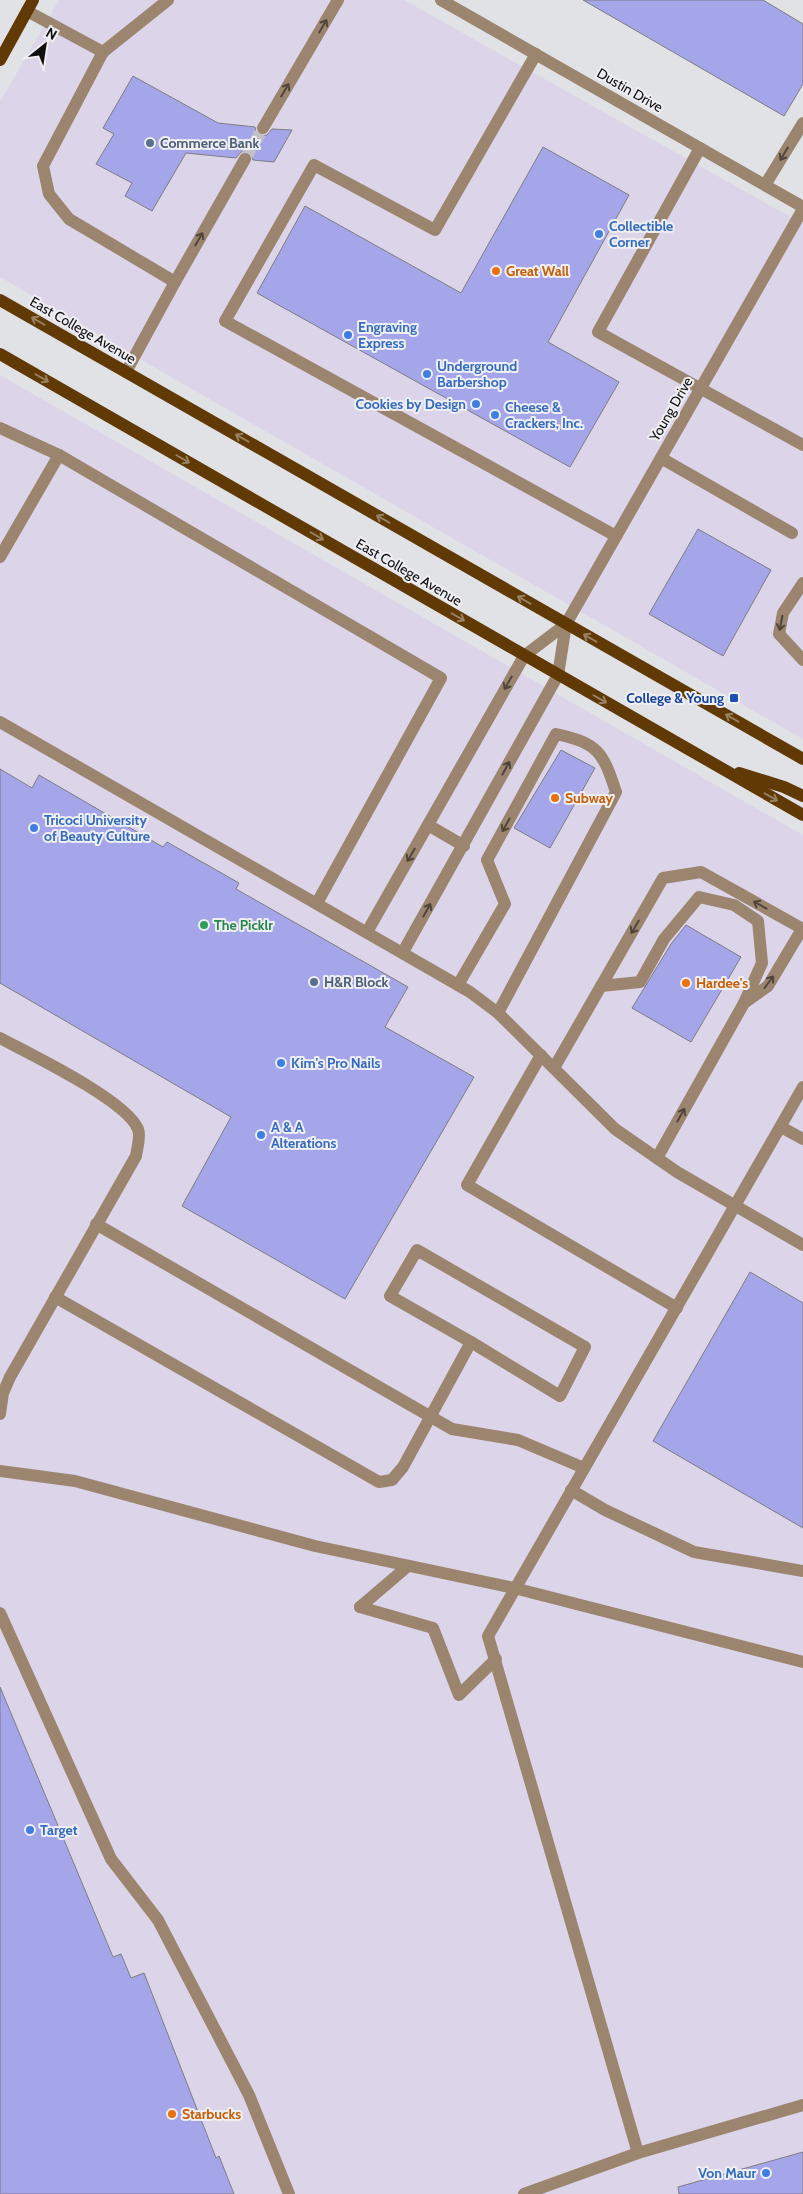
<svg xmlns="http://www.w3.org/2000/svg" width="803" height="2194" font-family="Cabin,sans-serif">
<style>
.commercial{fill:#dcd4e9}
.building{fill:#a5a6e9;stroke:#7d7d81}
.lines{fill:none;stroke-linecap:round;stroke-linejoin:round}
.minor-tunnel{stroke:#c2c2c6;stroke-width:12;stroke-dasharray:12 6;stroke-linecap:butt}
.minor{stroke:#9c856e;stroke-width:12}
.major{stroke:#603905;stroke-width:12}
.oneway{stroke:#4f453b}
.oneway2{stroke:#998264}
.service-dot{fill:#5c6f8a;stroke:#efeff3;stroke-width:2}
.shop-dot{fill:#3f7fe0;stroke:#efeff3;stroke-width:2}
.food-dot{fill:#e8710a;stroke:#efeff3;stroke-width:2}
.transit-dot{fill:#1a4fb4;stroke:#efeff3;stroke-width:2}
.leisure-dot{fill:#2e9e5b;stroke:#efeff3;stroke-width:2}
.labels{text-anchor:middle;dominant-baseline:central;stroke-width:4;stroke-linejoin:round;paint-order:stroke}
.street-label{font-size:14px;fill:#101011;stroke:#efeff3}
.service-label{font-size:14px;font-weight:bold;fill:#4e5e75;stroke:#efeff3;text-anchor:start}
.shop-label{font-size:14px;font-weight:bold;fill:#366cbe;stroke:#efeff3;text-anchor:start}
.food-label{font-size:14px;font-weight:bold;fill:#c56008;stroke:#efeff3;text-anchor:start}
.transit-label{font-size:14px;font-weight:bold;fill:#164399;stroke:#efeff3;text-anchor:end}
.leisure-label{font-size:14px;font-weight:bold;fill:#27864d;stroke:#efeff3;text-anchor:start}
</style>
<rect width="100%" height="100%" fill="#e1e2e6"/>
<g class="commercial">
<path d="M59 0H404L803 224V739L178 381 0 277V102Z"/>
<path d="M0 375 803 835V2194H0Z"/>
</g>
<g class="building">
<path d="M583 0H763L803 24V84L784 116Z"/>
<path d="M133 76 218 123 255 127 256 132 262 136 267 135 272 129 292 130 274 162 253 160 252 155 245 151 241 152 236 158 186 153 152 211 125 196 132 183 96 164 114 134 103 128Z"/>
<path d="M543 147 629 195 548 342 619 382 570 467 257 293 305 206 461 293Z"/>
<path d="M698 529 771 570 723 656 649 614Z"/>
<path d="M561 750 595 768 550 848 514 828Z"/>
<path d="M0 769 32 788 39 775 163 847 167 842 239 883 236 889 408 987 385 1027 474 1077 345 1299 182 1206 231 1117 0 983Z"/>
<path d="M686 925 741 957 691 1042 632 1008 671 944Z"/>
<path d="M750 1272 803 1303V1528L653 1441Z"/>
<path d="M0 1687 113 1957 121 1954 131 1978 144 1973 216 2158 219 2156 234 2194H0Z"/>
<path d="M803 2152V2194H679L678 2187Z"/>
</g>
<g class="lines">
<path class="minor-tunnel" d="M245 159 263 128"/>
<g class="minor">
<path d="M441 0 803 207"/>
<path d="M27 11 103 52 43 166 49 194 69 219 175 282 126 372"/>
<path d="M103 52 168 0"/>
<path d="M536 54 435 230 314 165 225 321 616 536"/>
<path d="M263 128 338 0"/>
<path d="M700 148 598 332 803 445"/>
<path d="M765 185 803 123"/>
<path d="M175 282 245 159"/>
<path d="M0 428 59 455"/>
<path d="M661 458 792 533"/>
<path d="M0 557 59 455 441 678 317 903"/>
<path d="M803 583 783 613 779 634 803 660"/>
<path d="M0 722 470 992 498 1013 615 1129 677 1172 803 1245"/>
<path d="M428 825 464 846"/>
<path d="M367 932 524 656 566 624"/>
<path d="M403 952 558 675 566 624 803 209"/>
<path d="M458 985 505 904 487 860 556 734C598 743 603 752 616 792L498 1013"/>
<path d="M601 986 640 982 664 939 699 897 734 905 758 921 762 963 744 1003"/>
<path d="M0 1038C30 1054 126 1100 138 1129 141 1137 137 1148 136 1156L10 1377 3 1393 0 1414"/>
<path d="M541 1055 467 1185 677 1308"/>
<path d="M554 1068 663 878 701 872 803 929"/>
<path d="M781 1127 803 1139"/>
<path d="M657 1158 744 1003 768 986 802 929"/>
<path d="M96 1224 452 1429 518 1440 584 1468"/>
<path d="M55 1297 379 1482 392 1480 403 1467 471 1342 560 1396 585 1347 417 1250 390 1296 471 1342"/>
<path d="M0 1471 75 1481 315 1546 514 1588 803 1662"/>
<path d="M571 1490 605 1510 694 1552 803 1571"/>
<path d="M360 1607 433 1628 459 1695 496 1659"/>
<path d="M360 1607 408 1566"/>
<path d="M0 1613 111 1859 158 1920 249 2095 289 2194"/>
<path d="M638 2153 488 1636 803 1087"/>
<path d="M524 2194 638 2153 803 2105"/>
</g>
<g class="major">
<path d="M0 60 33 0"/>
<path d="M0 300 803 759"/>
<path d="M0 354 803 815"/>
<path d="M739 773 784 787 803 796"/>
</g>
</g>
<defs><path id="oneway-shaft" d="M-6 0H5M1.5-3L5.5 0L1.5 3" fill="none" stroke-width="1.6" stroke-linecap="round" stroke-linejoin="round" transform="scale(1.25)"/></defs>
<g class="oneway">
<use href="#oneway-shaft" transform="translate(323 26) rotate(-60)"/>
<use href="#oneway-shaft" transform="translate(285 90) rotate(-59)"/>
<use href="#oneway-shaft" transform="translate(784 154) rotate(121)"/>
<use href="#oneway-shaft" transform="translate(199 239) rotate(-60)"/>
<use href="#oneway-shaft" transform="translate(781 623) rotate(101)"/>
<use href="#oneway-shaft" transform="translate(508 683) rotate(120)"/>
<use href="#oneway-shaft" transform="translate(506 768) rotate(-61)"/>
<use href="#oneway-shaft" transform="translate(506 825) rotate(119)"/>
<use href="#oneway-shaft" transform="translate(411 855) rotate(120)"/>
<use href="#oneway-shaft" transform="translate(760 905) rotate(-151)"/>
<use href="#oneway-shaft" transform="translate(427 910) rotate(-61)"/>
<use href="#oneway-shaft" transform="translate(635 927) rotate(120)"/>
<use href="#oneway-shaft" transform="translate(769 982) rotate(-53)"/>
<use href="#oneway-shaft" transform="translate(681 1115) rotate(-61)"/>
</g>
<g class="oneway2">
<use href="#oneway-shaft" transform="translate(38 321) rotate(-150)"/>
<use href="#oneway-shaft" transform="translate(42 378) rotate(30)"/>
<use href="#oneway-shaft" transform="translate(242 438) rotate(-150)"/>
<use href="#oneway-shaft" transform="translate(183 459) rotate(30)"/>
<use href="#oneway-shaft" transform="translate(383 519) rotate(-150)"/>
<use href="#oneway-shaft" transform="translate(317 536) rotate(30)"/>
<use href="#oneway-shaft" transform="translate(524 600) rotate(-150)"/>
<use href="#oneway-shaft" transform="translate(458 617) rotate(30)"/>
<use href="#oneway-shaft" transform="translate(590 638) rotate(-150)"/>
<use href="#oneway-shaft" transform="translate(600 699) rotate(30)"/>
<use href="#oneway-shaft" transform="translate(732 718) rotate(-150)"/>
<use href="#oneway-shaft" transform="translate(771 797) rotate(30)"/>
</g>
<g class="service-dot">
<circle cx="150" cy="143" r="5"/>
<circle cx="314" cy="982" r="5"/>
</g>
<g class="shop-dot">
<circle cx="599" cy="234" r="5"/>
<circle cx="348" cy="335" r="5"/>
<circle cx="427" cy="374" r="5"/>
<circle cx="476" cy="404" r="5"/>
<circle cx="495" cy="415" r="5"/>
<circle cx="34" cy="828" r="5"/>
<circle cx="281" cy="1063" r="5"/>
<circle cx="261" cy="1135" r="5"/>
<circle cx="30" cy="1830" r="5"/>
<circle cx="766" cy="2173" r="5"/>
</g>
<g class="food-dot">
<circle cx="496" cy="271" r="5"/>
<circle cx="555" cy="798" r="5"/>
<circle cx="686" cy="983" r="5"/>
<circle cx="172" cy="2114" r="5"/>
</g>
<rect class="transit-dot" x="729" y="693" width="10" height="10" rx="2.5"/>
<circle class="leisure-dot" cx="204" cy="925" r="5"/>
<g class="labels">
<g class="street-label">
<text transform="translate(630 90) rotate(30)">Dustin Drive</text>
<text transform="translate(83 330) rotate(30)">East College Avenue</text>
<text transform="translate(671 409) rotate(-60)">Young Drive</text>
<text transform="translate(409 572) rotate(30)">East College Avenue</text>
</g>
<g class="service-label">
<text x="160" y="143">Commerce Bank</text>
<text x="324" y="982">H&amp;R Block</text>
</g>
<g class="shop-label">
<text x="609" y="226">Collectible<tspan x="609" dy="16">Corner</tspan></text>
<text x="358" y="327">Engraving<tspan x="358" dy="16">Express</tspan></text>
<text x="437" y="366">Underground<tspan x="437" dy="16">Barbershop</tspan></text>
<text x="466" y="404" text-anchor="end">Cookies by Design</text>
<text x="505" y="407">Cheese &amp;<tspan x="505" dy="16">Crackers, Inc.</tspan></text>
<text x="44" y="820">Tricoci University<tspan x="44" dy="16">of Beauty Culture</tspan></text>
<text x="291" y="1063">Kim's Pro Nails</text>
<text x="271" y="1127">A &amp; A<tspan x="271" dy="16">Alterations</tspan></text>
<text x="40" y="1830">Target</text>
<text x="756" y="2173" text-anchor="end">Von Maur</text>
</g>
<g class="food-label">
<text x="506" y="271">Great Wall</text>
<text x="565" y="798">Subway</text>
<text x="696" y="983">Hardee's</text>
<text x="182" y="2114">Starbucks</text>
</g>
<g class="transit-label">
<text x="724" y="698">College &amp; Young</text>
</g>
<g class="leisure-label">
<text x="214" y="925">The Picklr</text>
</g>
</g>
<g transform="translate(45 45) rotate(30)" stroke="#efeff3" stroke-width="4" paint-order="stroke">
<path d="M0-4L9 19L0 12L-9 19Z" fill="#101011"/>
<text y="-8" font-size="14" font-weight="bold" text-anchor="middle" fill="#101011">N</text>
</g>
</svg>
